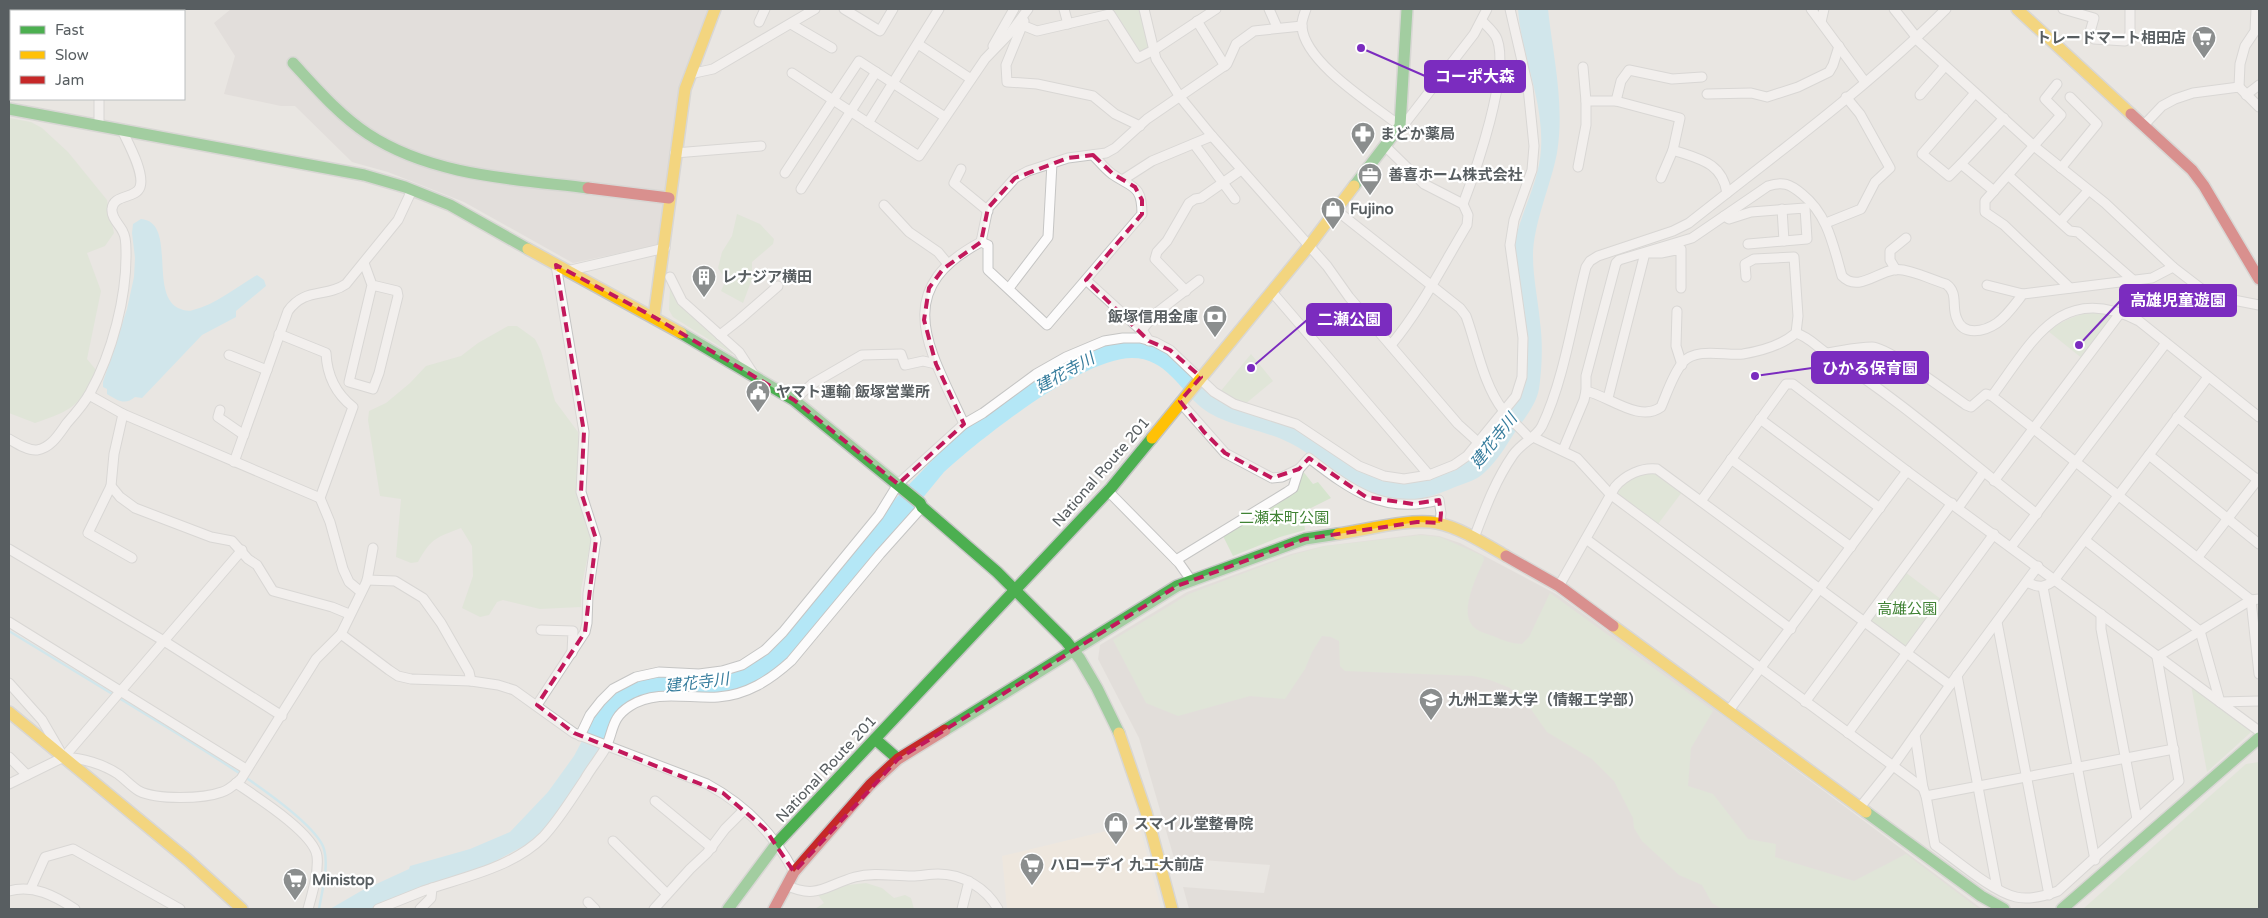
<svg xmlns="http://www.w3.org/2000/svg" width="2268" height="918" font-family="'Varela Round','Noto Sans JP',sans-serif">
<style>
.commercial{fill:#f4e9da}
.industrial{fill:#d9d5d2}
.education{fill:#dad6d1}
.green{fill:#d5e4cd}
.water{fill:#b4e7f6}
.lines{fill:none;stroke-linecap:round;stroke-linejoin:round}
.stream{stroke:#b4e7f6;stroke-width:2.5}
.street-casing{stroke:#c5c5c4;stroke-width:11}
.fast-casing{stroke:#c4c5c4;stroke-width:14}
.slow-casing{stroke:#c4c5c4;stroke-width:14}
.jam-casing{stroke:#c4c5c4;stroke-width:14}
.street{stroke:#fcfbfb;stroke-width:9}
.fast{stroke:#4caf50;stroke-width:11}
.slow{stroke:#ffc107;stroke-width:11}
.jam{stroke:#c62828;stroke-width:11}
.marked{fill:none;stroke:#c2185b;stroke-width:4;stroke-dasharray:10 6;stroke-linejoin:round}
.labels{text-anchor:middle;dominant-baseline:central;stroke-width:4.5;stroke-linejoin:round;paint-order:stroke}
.poi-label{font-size:15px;font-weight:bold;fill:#585e61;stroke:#fff;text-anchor:start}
.street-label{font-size:15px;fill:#585e61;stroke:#fff}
.park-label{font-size:15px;fill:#418335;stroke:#fff}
.water-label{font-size:16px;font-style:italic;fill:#377d9d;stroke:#fff}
.leader{fill:none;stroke:#7b2cbf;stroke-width:2}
.callout-dot{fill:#7b2cbf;stroke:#fff;stroke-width:2}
.callout{fill:#7b2cbf;stroke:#7b2cbf;stroke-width:2}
.callout-label{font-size:16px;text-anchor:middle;font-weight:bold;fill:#fff}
</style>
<rect width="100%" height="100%" fill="#e9e6e2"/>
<path class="commercial" d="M1139 823 1161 909H1007L1002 856Z"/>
<path class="industrial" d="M231 9H708L683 78 657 245 573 263 464 202 388 172 352 162 295 106H281L224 94 235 56 214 23Z"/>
<path class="education" d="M1421 534 1439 536 1460 543 1558 595 1698 697 1982 909H1189L1183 887 1264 893 1270 865 1174 858 1139 738 1098 659 1100 645 1187 592 1291 554 1324 546Z"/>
<g class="green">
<path d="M1111 9H1139L1150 50 1140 54Z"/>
<path d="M9 118 31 122 42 128 68 152 107 200 114 233 105 246 87 253 101 291 87 359 96 370C80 407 72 410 35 423L9 413Z"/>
<path d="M737 214 760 224 774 239 773 244 752 262V279L743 303 721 291 726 280 718 268 722 252 732 236Z"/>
<path d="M670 287 678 299 733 352 732 354 673 317 669 310Z"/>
<path d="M2104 311 2114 315 2083 359 2048 331C2067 318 2082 312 2104 311Z"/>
<path d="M508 326H517L535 339 541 351 555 401 578 432V494L585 509 591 541 581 589V607L540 609 503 600 497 602 489 615 480 617 462 608 473 576 472 546 461 528C436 538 432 537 418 562L411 563 396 557 401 499 380 496 368 420 369 411 386 403 410 383 426 366 461 356 478 343Z"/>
<path d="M1251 354 1273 381 1244 405 1220 392Z"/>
<path d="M1302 470 1313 484 1318 482 1331 498 1303 512 1305 530 1280 537 1233 556 1222 534 1285 496Z"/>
<path d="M1646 471 1657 473 1682 492 1658 524 1619 496 1618 491 1624 484Z"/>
<path d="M1421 535 1440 537 1483 556 1484 560C1477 575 1462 606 1470 622 1474 631 1485 633 1493 636 1502 640 1512 644 1522 644L1529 637 1550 593 1713 711 1691 748 1688 786 1713 794 1748 839 1776 844 1775 857 1854 881 1906 854 1979 909H1722L1712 903 1702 885 1679 875 1642 841 1634 828 1633 818 1614 781 1592 759 1547 732 1526 702 1510 688 1490 680 1473 676 1345 671 1340 666 1339 641 1331 637 1322 636 1312 652 1305 669 1285 699 1250 696 1178 716 1146 703 1113 640 1189 594 1292 555 1325 546Z"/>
<path d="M1905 572 1942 600 1907 647 1870 621Z"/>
<path d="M2191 685 2250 729V733L2207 772Z"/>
<path d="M2259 762V909H2083L2246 764Z"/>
<path d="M866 883 882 888 894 898 905 895 911 898 914 909H815L824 903 818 895 839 886Z"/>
</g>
<g class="water">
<path d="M1518 9H1548C1553 57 1565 104 1557 153 1551 185 1533 224 1533 256 1533 278 1538 300 1540 322 1543 343 1542 368 1539 389 1536 405 1524 419 1515 432 1506 446 1497 461 1485 472 1477 480 1466 483 1455 487 1427 499 1410 503 1380 497 1375 495 1368 495 1364 492 1337 480 1316 456 1290 443 1263 429 1225 426 1202 408 1179 389 1166 358 1132 358 1082 358 981 438 944 472L791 658 765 678 729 692 656 695 627 706 549 825 533 841 488 865 373 909H330L361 891 409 869 410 866 470 849 510 832 548 792 574 756 599 709 616 692 645 678 659 676H715L780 640 897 497 948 444 965 429 1038 378 1064 361 1103 345 1131 340 1157 346 1173 355 1213 395 1299 430 1370 475 1431 478 1456 470 1480 450 1498 424 1504 421 1523 384 1513 252C1518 216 1539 185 1541 149 1544 100 1521 56 1518 9Z"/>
<path d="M141 219C177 222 149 293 178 308 183 310 188 312 193 310 215 305 237 287 257 275L264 280 266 286 236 311V317L202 335 142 398 135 397C125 406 117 400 107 394V389L103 387V382L127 309 134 277 135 258 132 233 133 224Z"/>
</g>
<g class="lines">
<g class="stream">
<path d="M9 631 114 695"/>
<path d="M119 698C159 723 312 810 324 849 329 866 322 891 319 909"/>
</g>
<defs>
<g id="street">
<path d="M16 9 18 11"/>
<path d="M844 9 880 31 893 9"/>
<path d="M1064 9 1068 24"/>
<path d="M1144 9 1156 59 1180 97 1212 136 1327 266 1349 297 1458 424 1479 443"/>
<path d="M1269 9 1277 27"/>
<path d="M1306 9C1304 15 1301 21 1302 27 1305 63 1372 104 1400 126L1406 122 1474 34 1487 9"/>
<path d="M1811 9 1865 82"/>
<path d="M1894 9 1917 38"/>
<path d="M2063 9 2094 18 2090 32 2091 37 2094 39 2125 41 2130 34V9"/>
<path d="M1024 21 1006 65 1007 82 1037 84 1093 96 1115 114 1140 126"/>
<path d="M1197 21 1225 66"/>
<path d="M759 22 765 9"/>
<path d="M1821 22 1824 9"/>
<path d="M791 24 832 48"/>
<path d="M1022 25 1037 31 1110 14 1138 58 1154 50 1216 9"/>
<path d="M1916 39 2034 146 2105 203 2173 267 2203 290 2218 297 2259 305"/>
<path d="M918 44 971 79"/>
<path d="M993 46 1014 9"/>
<path d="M1583 67 1586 101"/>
<path d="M792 73 833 100 859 61 945 117"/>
<path d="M690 74 713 69 815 9"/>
<path d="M2057 84 2045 99 2061 115 1985 201V212L2004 225 2070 288"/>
<path d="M2239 87 2240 64 2245 46 2255 31 2256 9"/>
<path d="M1975 93 1922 154 1949 176 1961 164 1994 191"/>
<path d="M1707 94 1751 93 1767 97 1798 87 1829 72 1833 65 1839 46"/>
<path d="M1920 95 1945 66"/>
<path d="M2246 95 2259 85"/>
<path d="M99 99V125"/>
<path d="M1616 101 1621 81 1629 70 1672 79 1702 77"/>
<path d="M868 123 939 9"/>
<path d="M2144 125 2162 106 2175 99 2193 93 2239 87 2259 107"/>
<path d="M1194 144 1235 199"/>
<path d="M1385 146 1424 184 1463 204 1468 215 1467 225C1443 265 1421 309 1391 345"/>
<path d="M675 153 761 146"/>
<path d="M1961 164 2004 118"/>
<path d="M1578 167 1586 125V101H1616L1680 118 1673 150C1699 159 1722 162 1727 193"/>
<path d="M2061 168 2097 124 2070 97"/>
<path d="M961 169 954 183 988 211"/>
<path d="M785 173 833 100 919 156 985 59 1011 32 1028 9"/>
<path d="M2009 176 2070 231 2078 232 2133 280"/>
<path d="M1661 178 1673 150"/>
<path d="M1124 179 1152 161 1212 136"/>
<path d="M801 189 876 72"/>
<path d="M1463 204C1476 170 1510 73 1497 39 1495 33 1487 26 1482 21"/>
<path d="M884 205 909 232 938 252 948 264"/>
<path d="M1782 209 1784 241"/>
<path d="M1336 210 1460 308 1466 316C1477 346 1483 384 1503 410 1510 420 1522 429 1530 439"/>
<path d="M1724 216 1729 219 1751 212 1805 208 1807 239 1748 244"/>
<path d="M2061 221 2088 191"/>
<path d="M1826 223 1861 209 1875 182 1890 168 1860 114 1846 97"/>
<path d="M981 242 988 208 1015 178 1028 171 1068 158 1106 153 1115 148 1147 119 1227 64 1236 44 1254 31 1302 26"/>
<path d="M981 242 988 245V270L1047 325 1142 214C1142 184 1132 188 1112 174 1105 169 1099 161 1093 155"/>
<path d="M364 263 372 285 397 291 398 296 379 373 373 389 349 382 372 285"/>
<path d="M1896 270 1890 260V251L1906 238"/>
<path d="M567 271 665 248"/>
<path d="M670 277 682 301 739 352 754 375"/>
<path d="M1746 277 1745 264 1754 259 1794 257 1798 316 1796 333"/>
<path d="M1086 280 1144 333 1149 341"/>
<path d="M1987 285 2023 294"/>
<path d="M1009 288 1048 237 1052 163"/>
<path d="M1186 291 1155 259 1157 252 1167 241 1189 203 1195 199 1201 198 1241 170"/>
<path d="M1272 292 1429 475"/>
<path d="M1677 311 1676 346 1682 365"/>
<path d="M1141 331 1155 314 1199 280"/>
<path d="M279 334 326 353C327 375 335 393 353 407L320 498 330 522 343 569 349 582 361 592"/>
<path d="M720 335 739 320 778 286"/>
<path d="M1826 353C1841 351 1857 347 1872 347 1888 347 1950 394 1966 405L1971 407 1986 394 1992 396 2251 600 2259 674"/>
<path d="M229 355 267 370"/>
<path d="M1586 391V376L1616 263 1619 260 1692 238 1768 186C1783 181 1790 184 1802 194 1828 215 1833 245 1842 276 1857 292 1876 273 1893 270 1906 267 1932 280 1946 284 1959 293 1951 307 1957 319 1963 336 1984 332 1997 323 2007 316 2015 304 2023 294L2152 278 2173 267"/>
<path d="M89 395 123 414 320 498"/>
<path d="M1992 396C2033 341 2060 281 2139 321L2259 417"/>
<path d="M1608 398 1645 253H1661L1681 249V288"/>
<path d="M794 400 812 384 862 355 901 354 905 365 923 361 936 364"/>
<path d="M1180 402 1225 453 1272 478 1282 477 1299 469"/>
<path d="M220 410 218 417 244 435"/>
<path d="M123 414 114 454 111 486 120 497 135 508 211 537 232 541 248 559 257 565 273 591 332 607 349 614"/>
<path d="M2177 417 2259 481"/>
<path d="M1760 419 1880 508"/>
<path d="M964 424C931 351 888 291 981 242"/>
<path d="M1533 437 1577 458 1610 494 1791 629"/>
<path d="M9 439C16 443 28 451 37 450 51 448 59 434 67 423 75 414 84 404 90 393 112 353 127 297 126 251 126 245 126 237 123 232 120 225 111 218 112 209 113 194 136 199 140 187 145 173 128 143 122 130"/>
<path d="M1563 450 1584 400 1586 391C1609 396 1639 423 1661 407 1667 393 1673 374 1683 362 1697 347 1725 356 1743 354 1761 351 1782 345 1796 333 1809 337 1817 347 1828 354 1902 401 1967 460 2037 514"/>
<path d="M2149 455 2259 544"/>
<path d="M1731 459 1851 547"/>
<path d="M234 462 288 311C305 287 326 298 346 284L398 220 412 190"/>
<path d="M1994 481 2121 312"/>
<path d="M111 486 88 533 132 558"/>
<path d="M1108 491 1179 563 1191 580"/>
<path d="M1701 501 1786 384H1793L1907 471 2259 731"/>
<path d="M1958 508 1983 473"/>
<path d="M1474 538C1485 509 1495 481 1513 455 1522 442 1536 438 1542 426 1564 380 1573 317 1586 267L1590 261 1598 256 1673 231 1689 223C1776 154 1867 88 1946 9"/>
<path d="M1586 539 1923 788 1926 796 1935 845C1955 859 1993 892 2016 897 2030 900 2045 896 2058 891L2179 781 2157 657"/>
<path d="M2085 540 2200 631 2220 702"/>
<path d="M2011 547 2166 343"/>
<path d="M9 549 164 641 282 716"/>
<path d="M2198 557 2259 478"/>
<path d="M1176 560 1287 492 1293 488 1299 469 1309 458C1351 490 1383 515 1439 500L1441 513 1440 523"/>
<path d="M367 580 395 581 423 598 441 623 469 672 471 681"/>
<path d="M2027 582C2038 588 2046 588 2055 579L2208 377"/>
<path d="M1559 586 1615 487C1625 475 1642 467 1657 469L1950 685"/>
<path d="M2043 587 2095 860"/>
<path d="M2101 614V629L2137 819"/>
<path d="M9 622 246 769"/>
<path d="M1997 622 2049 895"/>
<path d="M541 630 573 631 572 653"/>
<path d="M341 634 389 670 398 676 411 679 471 681 498 685 514 690 574 733 707 784C744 804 774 834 794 872"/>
<path d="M2157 657 2251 600 2259 599"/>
<path d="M1957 675 1997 888"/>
<path d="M9 683 42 720 60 751"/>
<path d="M1805 702 1952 503"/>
<path d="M2220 702 2259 701"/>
<path d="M537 705 585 632 587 623 588 594 596 539 581 492 584 432 556 265"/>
<path d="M1730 709 1907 471"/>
<path d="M1848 733 1994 534"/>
<path d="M1915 735 1923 788"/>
<path d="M580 736 590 715 601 701 613 689 636 677 659 672 699 674 722 671 742 665 765 650 783 632 879 515 898 484 964 424 983 413 1036 374 1066 357 1104 341 1123 338H1140L1155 342 1170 350 1214 392 1234 404 1296 424 1359 466 1384 476 1404 479 1429 475 1454 465 1467 456 1516 396 1522 377 1523 338 1510 245 1514 220 1532 170 1534 146 1528 87 1510 9"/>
<path d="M9 757 27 775"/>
<path d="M64 757C82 758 103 764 118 774 125 779 131 786 139 791 157 800 203 799 222 792 229 790 235 784 241 779L316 659 341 634 367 581 373 548"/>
<path d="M236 783C255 796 314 833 317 856 319 872 312 894 308 909"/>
<path d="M9 784 64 757 242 550"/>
<path d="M1926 796 2174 749"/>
<path d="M655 801 712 848"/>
<path d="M1861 806 1893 766 1950 685 2038 566"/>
<path d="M613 841 667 894"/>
<path d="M786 885C817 900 826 885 855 877 874 872 893 876 912 876 921 876 929 874 938 874 963 874 986 888 998 909"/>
<path d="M31 888 45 857 73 849 180 909"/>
<path d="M9 891C33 884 55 896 75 909"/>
<path d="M588 902 595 909"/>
<path d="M378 909C393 903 408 897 423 891 463 877 512 868 543 837 559 820 572 798 585 779 591 768 600 758 606 747 614 730 611 718 630 706 656 689 689 699 718 697 747 695 770 680 791 661L880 554 922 507"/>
<path d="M420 909 431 898 432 888"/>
<path d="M654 909 690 869 707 853 725 829 744 810"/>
<path d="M962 909 969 881"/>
</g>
<g id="fast">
<path d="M293 63C316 88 339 115 368 134 432 176 514 179 588 188"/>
<path d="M9 109 364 175 405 187 450 205 528 249"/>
<path d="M1354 186 1400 126 1407 9"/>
<path d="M681 333 794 400 920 503 922 507 997 572 1066 641 1080 659 1097 688 1119 733"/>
<path d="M945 730 1177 586 1305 539 1338 534"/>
<path d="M875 739 898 759"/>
<path d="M1866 812 1981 896 2004 909"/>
<path d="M728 909 777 843 1111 488 1152 438"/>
<path d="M2062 909 2259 738"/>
</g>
<g id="slow">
<path d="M2017 9 2131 114"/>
<path d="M528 249 681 333"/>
<path d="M654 317 685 89 715 9"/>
<path d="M1152 438 1309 246 1354 186"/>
<path d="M1338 534C1366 530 1410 518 1437 523 1459 527 1487 545 1506 556"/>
<path d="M1613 626 1866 812"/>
<path d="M9 712 188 860 242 909"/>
<path d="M1119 733 1146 812 1172 909"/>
</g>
<g id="jam">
<path d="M2131 114 2192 170 2204 186 2259 279"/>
<path d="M588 188 669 198"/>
<path d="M1506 556 1559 586 1613 626"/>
<path d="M774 909 794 872 870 785 898 759 945 730"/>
</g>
</defs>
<use href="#street" class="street-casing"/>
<use href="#fast" class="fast-casing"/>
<use href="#slow" class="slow-casing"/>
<use href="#jam" class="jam-casing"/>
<use href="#street" class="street"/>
<use href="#fast" class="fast"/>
<use href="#slow" class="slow"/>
<use href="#jam" class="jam"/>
</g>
<path d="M0 0H2268V918H0ZM1093 155 1113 174 1135 187 1142 200V214L1086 280 1149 341 1170 350 1201 377 1180 401 1204 432 1225 453 1272 478 1299 469 1309 458 1366 497 1413 504 1439 500 1441 513 1440 523 1417 522 1305 539 1177 586 898 759 794 872 765 829 723 793 574 733 537 705 585 632 596 539 581 492 584 432 556 265 654 317 794 400 898 484 964 424 936 364 924 320 929 288 943 269 981 242 988 208 1015 178 1068 158Z" fill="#e9e6e2" fill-opacity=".55" fill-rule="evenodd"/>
<path class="marked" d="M1093 155 1113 174 1135 187 1142 200V214L1086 280 1149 341 1170 350 1201 377 1180 401 1204 432 1225 453 1272 478 1299 469 1309 458 1366 497 1413 504 1439 500 1441 513 1440 523 1417 522 1305 539 1177 586 898 759 794 872 765 829 723 793 574 733 537 705 585 632 596 539 581 492 584 432 556 265 654 317 794 400 898 484 964 424 936 364 924 320 929 288 943 269 981 242 988 208 1015 178 1068 158Z"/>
<defs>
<symbol id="supermarket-pin" viewBox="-11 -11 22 30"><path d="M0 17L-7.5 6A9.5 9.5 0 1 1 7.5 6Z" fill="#8b8e8e" stroke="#fff"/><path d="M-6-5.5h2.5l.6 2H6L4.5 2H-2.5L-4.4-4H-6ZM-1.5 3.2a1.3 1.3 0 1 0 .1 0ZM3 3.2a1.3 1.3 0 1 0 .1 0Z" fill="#fff"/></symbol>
<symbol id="pharmacy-pin" viewBox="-11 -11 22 30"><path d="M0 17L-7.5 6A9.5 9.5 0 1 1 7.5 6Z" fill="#8b8e8e" stroke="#fff"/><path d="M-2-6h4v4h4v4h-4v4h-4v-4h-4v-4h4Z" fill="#fff"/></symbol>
<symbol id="office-pin" viewBox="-11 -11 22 30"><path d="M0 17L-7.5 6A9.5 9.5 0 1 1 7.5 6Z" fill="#8b8e8e" stroke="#fff"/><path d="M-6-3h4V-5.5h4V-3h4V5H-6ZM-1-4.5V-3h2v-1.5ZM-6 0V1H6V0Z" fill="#fff"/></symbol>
<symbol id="shop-pin" viewBox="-11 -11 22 30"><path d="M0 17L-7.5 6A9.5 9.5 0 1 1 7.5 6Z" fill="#8b8e8e" stroke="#fff"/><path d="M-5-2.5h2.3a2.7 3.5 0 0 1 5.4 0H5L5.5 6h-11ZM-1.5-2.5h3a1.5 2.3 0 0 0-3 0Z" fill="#fff"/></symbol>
<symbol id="building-pin" viewBox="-11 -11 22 30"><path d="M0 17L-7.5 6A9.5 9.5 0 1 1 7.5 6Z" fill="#8b8e8e" stroke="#fff"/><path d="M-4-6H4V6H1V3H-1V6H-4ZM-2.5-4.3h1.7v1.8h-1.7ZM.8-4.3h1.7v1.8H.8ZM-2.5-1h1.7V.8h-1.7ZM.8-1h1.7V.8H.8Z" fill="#fff"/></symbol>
<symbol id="bank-pin" viewBox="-11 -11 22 30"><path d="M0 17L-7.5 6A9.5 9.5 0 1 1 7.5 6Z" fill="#8b8e8e" stroke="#fff"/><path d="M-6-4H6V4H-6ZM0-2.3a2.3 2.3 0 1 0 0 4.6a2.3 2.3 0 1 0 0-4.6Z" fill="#fff"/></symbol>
<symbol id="civic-pin" viewBox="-11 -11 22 30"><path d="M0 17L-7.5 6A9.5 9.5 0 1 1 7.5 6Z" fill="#8b8e8e" stroke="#fff"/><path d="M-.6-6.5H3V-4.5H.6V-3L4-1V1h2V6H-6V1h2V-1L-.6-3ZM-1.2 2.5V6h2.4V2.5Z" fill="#fff"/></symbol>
<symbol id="university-pin" viewBox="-11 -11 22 30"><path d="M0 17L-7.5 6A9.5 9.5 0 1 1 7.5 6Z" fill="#8b8e8e" stroke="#fff"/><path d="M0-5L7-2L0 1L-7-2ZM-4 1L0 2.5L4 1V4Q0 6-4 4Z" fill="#fff"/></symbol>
</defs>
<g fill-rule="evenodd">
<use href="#supermarket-pin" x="2190" y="24" width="28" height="38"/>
<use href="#pharmacy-pin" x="1349" y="120" width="28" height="38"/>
<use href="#office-pin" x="1356" y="161" width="28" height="38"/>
<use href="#shop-pin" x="1319" y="195" width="28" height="38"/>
<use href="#building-pin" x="690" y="263" width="28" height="38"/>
<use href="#bank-pin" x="1201" y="303" width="28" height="38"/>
<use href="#civic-pin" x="744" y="378" width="28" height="38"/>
<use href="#university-pin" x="1417" y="686" width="28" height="38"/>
<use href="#shop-pin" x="1102" y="810" width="28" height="38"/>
<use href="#supermarket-pin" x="1018" y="851" width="28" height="38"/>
<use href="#supermarket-pin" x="281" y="866" width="28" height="38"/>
</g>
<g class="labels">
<g class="poi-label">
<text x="2186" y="38" text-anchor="end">トレードマート相田店</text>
<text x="1380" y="134">まどか薬局</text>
<text x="1388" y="175">善喜ホーム株式会社</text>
<text x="1350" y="209">Fujino</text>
<text x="722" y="277">レナジア横田</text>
<text x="1198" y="317" text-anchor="end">飯塚信用金庫</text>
<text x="776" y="392">ヤマト運輸 飯塚営業所</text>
<text x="1448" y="700">九州工業大学（情報工学部）</text>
<text x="1134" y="824">スマイル堂整骨院</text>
<text x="1050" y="865">ハローデイ 九工大前店</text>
<text x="312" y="880">Ministop</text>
</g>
<g class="street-label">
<text transform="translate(1101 472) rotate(-49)">National Route 201</text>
<text transform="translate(826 769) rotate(-47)">National Route 201</text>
</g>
<g class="park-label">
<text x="1284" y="518">二瀬本町公園</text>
<text x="1907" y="609">高雄公園</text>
</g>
<g class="water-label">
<text transform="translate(1065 373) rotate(-29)">建花寺川</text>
<text transform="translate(1494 441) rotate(-52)">建花寺川</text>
<text transform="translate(697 683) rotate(-7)">建花寺川</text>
</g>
</g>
<path class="leader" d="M1361 48L1425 76M2079 345L2120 301M1251 368L1307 320M1755 376L1812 368"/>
<g class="callout-dot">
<circle cx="1361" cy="48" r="5"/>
<circle cx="2079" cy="345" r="5"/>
<circle cx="1251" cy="368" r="5"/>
<circle cx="1755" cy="376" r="5"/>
</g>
<g class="callout">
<rect x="1425" y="61" width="100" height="31" rx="5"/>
<rect x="2120" y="285" width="116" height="31" rx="5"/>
<rect x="1307" y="304" width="84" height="31" rx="5"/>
<rect x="1812" y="352" width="116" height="31" rx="5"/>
</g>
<g class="callout-label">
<text x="1475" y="82">コーポ大森</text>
<text x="2178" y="306">高雄児童遊園</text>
<text x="1349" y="325">二瀬公園</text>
<text x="1870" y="374">ひかる保育園</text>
</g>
<rect width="2268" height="918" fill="none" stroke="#585e61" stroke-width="20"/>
<rect x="10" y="10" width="175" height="90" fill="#ffffff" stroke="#bcbfc0"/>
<rect x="20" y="26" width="25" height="8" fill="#4caf50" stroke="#bcbfc0"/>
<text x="55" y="35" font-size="15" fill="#585e61">Fast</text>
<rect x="20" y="51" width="25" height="8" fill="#ffc107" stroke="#bcbfc0"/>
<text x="55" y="60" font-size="15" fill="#585e61">Slow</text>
<rect x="20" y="76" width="25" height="8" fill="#c62828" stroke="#bcbfc0"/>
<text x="55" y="85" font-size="15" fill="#585e61">Jam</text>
</svg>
